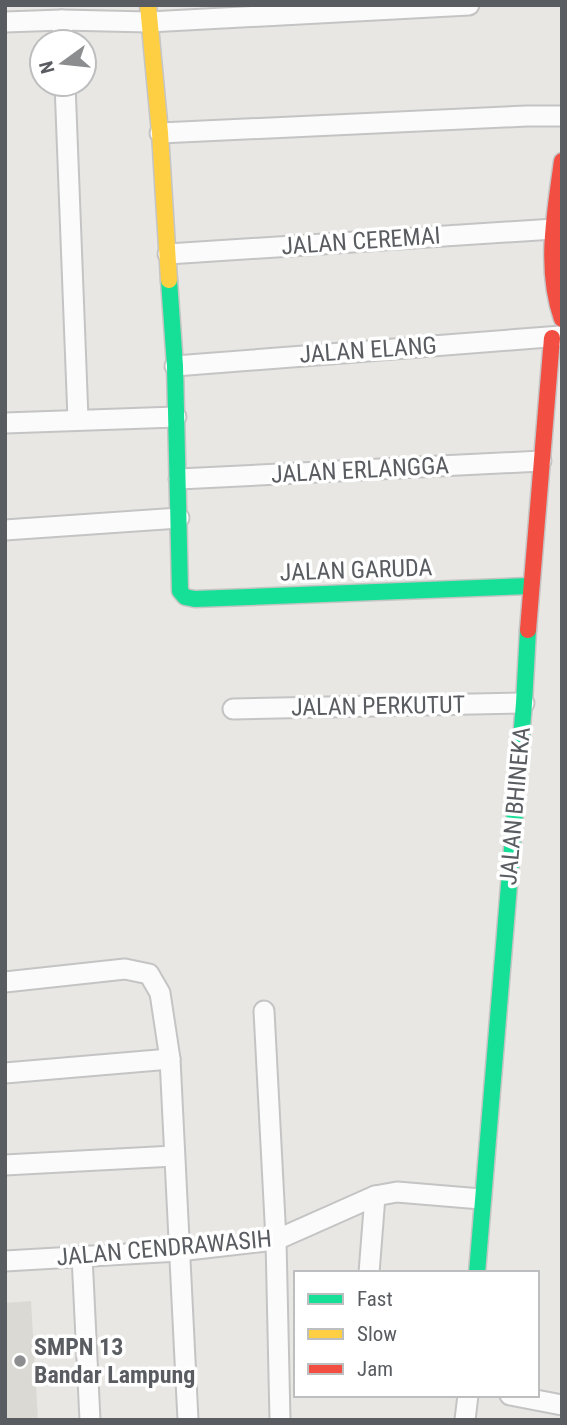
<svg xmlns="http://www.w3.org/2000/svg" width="567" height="1425" font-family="'Roboto Condensed',sans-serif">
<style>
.education{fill:#dbd9d3}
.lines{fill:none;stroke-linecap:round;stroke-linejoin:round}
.street-casing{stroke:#c4c4c4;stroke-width:23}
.fast-casing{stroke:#c5c5c5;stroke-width:19}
.slow-casing{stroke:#c5c5c5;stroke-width:19}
.jam-casing{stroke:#c5c5c5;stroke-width:19}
.street{stroke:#fcfbfb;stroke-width:19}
.fast{stroke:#16e098;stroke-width:16}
.slow{stroke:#ffcf43;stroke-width:16}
.jam{stroke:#f24e42;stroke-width:16}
.poi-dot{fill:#8b8d8e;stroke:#fff;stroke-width:2.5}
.labels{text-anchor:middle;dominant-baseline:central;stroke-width:7;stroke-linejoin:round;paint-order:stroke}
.street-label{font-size:24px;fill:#595c60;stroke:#fff}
.poi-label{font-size:24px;font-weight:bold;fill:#595c60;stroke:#fff;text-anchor:start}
</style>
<rect width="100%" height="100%" fill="#e8e7e3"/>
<path class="education" d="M31 1301 38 1420H5V1303Z"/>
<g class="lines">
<defs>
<g id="street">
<path d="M62 20 63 42"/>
<path d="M5 22 62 20 149 22 469 5"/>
<path d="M65 84 78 419"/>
<path d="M160 133 527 116H562"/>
<path d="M168 254 554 229"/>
<path d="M175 366 561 336"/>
<path d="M5 423 176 417"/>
<path d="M179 479 541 461"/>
<path d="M5 530 179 518"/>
<path d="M233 709 524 703"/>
<path d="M5 982 125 969 149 974 160 993 170 1059 188 1420"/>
<path d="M264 1011 276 1240 280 1420"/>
<path d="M5 1073 170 1059"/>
<path d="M5 1165 174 1156"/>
<path d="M82 1256 90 1420"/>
<path d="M5 1261 179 1251 276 1240 375 1196 397 1192 481 1199"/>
<path d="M369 1273 375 1196"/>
<path d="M510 1395 562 1405"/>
<path d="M465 1420 468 1395"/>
</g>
<g id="fast">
<path d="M169 280 175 366 180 591 185 597 195 599 530 586"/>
<path d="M477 1273 524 703 528 630"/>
</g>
<path id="slow" d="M148 5 160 133 169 280"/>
<g id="jam">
<path d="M562 161C555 213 544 269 562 319"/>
<path d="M528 630 552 338"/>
</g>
</defs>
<use href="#street" class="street-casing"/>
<use href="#fast" class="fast-casing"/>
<use href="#slow" class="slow-casing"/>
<use href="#jam" class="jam-casing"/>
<use href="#street" class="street"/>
<use href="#fast" class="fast"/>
<use href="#slow" class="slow"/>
<use href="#jam" class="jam"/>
</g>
<circle class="poi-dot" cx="20" cy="1361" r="7"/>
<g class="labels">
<g class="street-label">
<text transform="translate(361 241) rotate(-4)">JALAN CEREMAI</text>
<text transform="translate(368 350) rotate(-4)">JALAN ELANG</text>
<text transform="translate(360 470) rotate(-3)">JALAN ERLANGGA</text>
<text transform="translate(356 570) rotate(-2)">JALAN GARUDA</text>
<text transform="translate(378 706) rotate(-1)">JALAN PERKUTUT</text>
<text transform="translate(515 806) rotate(-85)">JALAN BHINEKA</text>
<text transform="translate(164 1248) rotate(-5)">JALAN CENDRAWASIH</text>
</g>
<g class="poi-label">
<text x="34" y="1347">SMPN 13<tspan x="34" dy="28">Bandar Lampung</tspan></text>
</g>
</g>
<rect width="567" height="1425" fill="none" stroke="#595c60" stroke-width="14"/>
<rect x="294" y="1271" width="245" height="126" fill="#ffffff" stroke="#bdbebf" stroke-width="2"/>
<rect x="308" y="1294" width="35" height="10" fill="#16e098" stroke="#bdbebf" stroke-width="2"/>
<text x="357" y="1306" font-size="21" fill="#595c60">Fast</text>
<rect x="308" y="1329" width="35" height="10" fill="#ffcf43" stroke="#bdbebf" stroke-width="2"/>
<text x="357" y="1341" font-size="21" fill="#595c60">Slow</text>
<rect x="308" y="1364" width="35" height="10" fill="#f24e42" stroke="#bdbebf" stroke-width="2"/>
<text x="357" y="1376" font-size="21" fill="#595c60">Jam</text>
<g transform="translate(63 63) rotate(255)"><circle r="33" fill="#ffffff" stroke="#bdbebf" stroke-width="2"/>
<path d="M0-5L12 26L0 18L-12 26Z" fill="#8b8d8e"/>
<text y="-10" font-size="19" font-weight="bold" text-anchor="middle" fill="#595c60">N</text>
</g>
</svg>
